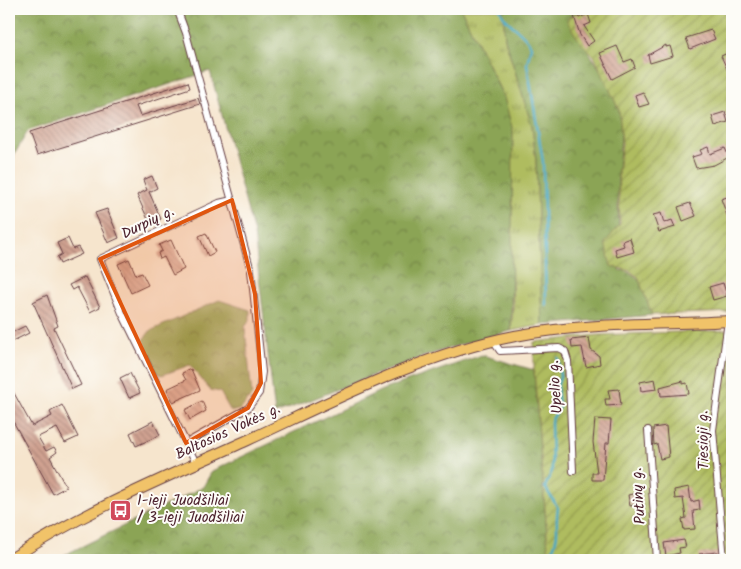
<svg xmlns="http://www.w3.org/2000/svg" width="741" height="569" font-family="Kalam,sans-serif">
<style>
.grass{fill:url(#grass-tufts);stroke:#7c6e44}
.forest{fill:url(#forest-crowns);stroke:#6a6240}
.garden{fill:url(#garden-furrows);stroke:#7c6e44}
.lines{fill:none;stroke-linecap:round;stroke-linejoin:round}
.stream{stroke:#44a8c4;stroke-width:2.5}
.building{fill:url(#building-back-hatch)}
.street-casing{stroke:#643d43;stroke-width:8}
.primary-casing{stroke:#643d43;stroke-width:12}
.street{stroke:#fff;stroke-width:6}
.primary{stroke:#f1c369;stroke-width:10}
.marked{fill:#e0560e;fill-opacity:0.2;stroke:#e0560e;stroke-width:4;stroke-linejoin:round}
.labels{text-anchor:middle;dominant-baseline:central;stroke-width:4;stroke-linejoin:round;paint-order:stroke}
.street-label{font-size:15px;fill:#4a1f2b;stroke:#fdfcf7}
.poi-label{font-size:15px;fill:#4a1f2b;stroke:#fdfcf7;text-anchor:start}
</style>
<defs>
<pattern id="grass-tufts" width="24" height="20" patternUnits="userSpaceOnUse" patternTransform="scale(1.25)"><rect width="24" height="20" fill="#afbc5e"/><path d="M3 7l-1-3M5 7V3M7 7l1-3M15 17l-1-3M17 17v-4M19 17l1-3" fill="none" stroke="#90984e"/></pattern>
<pattern id="forest-crowns" width="20" height="18" patternUnits="userSpaceOnUse" patternTransform="scale(1.25)"><rect width="20" height="18" fill="#8ba455"/><path d="M2 6a3 3 0 1 1 6 0M12 15a3 3 0 1 1 6 0" fill="none" stroke="#748547"/></pattern>
<pattern id="garden-furrows" width="10" height="10" patternUnits="userSpaceOnUse" patternTransform="scale(1.25)"><rect width="10" height="10" fill="#afbc5e"/><path d="M-1 1l2-2M0 10L10 0M9 11l2-2" fill="none" stroke="#90984e"/></pattern>
<pattern id="building-back-hatch" width="6" height="6" patternUnits="userSpaceOnUse" patternTransform="scale(1.25)"><rect width="6" height="6" fill="#d0a291"/><path d="M-1 5l2 2M0 0l6 6M5-1l2 2" fill="none" stroke="#ab8377"/></pattern>
</defs>
<rect width="100%" height="100%" fill="#fdfcf7"/>
<filter id="ink" filterUnits="userSpaceOnUse"><feTurbulence type="fractalNoise" baseFrequency=".02" numOctaves="2"/><feDisplacementMap in="SourceGraphic" scale="10" xChannelSelector="R" yChannelSelector="G"/><feConvolveMatrix kernelMatrix="1 2 1 2 8 2 1 2 1" color-interpolation-filters="sRGB"/></filter>
<filter id="wash" filterUnits="userSpaceOnUse"><feTurbulence type="fractalNoise" baseFrequency=".0096" numOctaves="4" result="noise"/><feDisplacementMap in="SourceGraphic" scale="20" xChannelSelector="R" yChannelSelector="G"/><feGaussianBlur stdDeviation="1.12" result="paint"/><feColorMatrix in="noise" values="0 0 0 0 0 0 0 0 0 0 0 0 0 0 0 0 0 1.4 0 .05"/><feComposite in="paint" operator="in"/></filter>
<g filter="url(#wash)">
<rect width="100%" height="100%" fill="#f6e5cd"/>
<path class="grass" d="M461 9H503L505 39 532 126 536 161 542 325 511 331 513 305 504 98Z"/>
<g class="forest">
<path d="M9 9H461L504 98 513 131 511 331C429 350 353 384 275 414L254 234 210 71 28 131 14 155 9 212Z"/>
<path d="M503 9H582L568 18C583 47 610 77 619 110 624 133 619 149 618 171 617 203 620 237 619 270 644 272 644 295 652 315L542 325 536 161 532 126 505 39Z"/>
<path d="M219 300 250 310V320L245 327 252 395 241 409 231 412 220 392 210 390 190 365 162 375 155 371 144 339 150 331Z"/>
<path d="M482 355 534 370 549 560H54L203 487 212 471 382 390Z"/>
</g>
<g class="garden">
<path d="M582 9H732V312L652 315 638 277 630 271 611 266 605 243 620 224 618 170 622 144 619 110 594 56 580 42 567 21 568 18Z"/>
<path d="M732 330V560H549L534 370V342L599 335Z"/>
</g>
<g class="lines">
<g class="stream">
<path d="M500 9C505 25 524 30 531 46L527 64 543 162 546 306"/>
<path d="M554 560C550 549 557 543 557 532 557 523 556 517 558 508L545 487 552 471 551 421 559 408 557 387 560 377 558 358"/>
</g>
</g>
<g id="blocks">
<g class="building">
<path d="M576 14 579 18 588 14 591 23 584 26 594 41 587 46 580 35 574 16Z"/>
<path d="M711 30 715 39 690 49 686 38Z"/>
<path d="M666 45V47L670 46 673 56 650 63 648 55Z"/>
<path d="M617 46 624 62 632 59 635 67 612 79 600 53Z"/>
<path d="M732 51V69L728 71 721 56Z"/>
<path d="M188 82 190 88 136 106 140 116 198 98 200 104 37 155 29 133Z"/>
<path d="M643 92 649 104 639 107 635 95Z"/>
<path d="M725 112 728 122 715 126 712 116Z"/>
<path d="M708 147 710 154 725 148 729 157 714 165 696 168 692 157 702 154 700 150Z"/>
<path d="M152 176 157 188 149 192 161 219 150 224 137 195 147 190 143 180Z"/>
<path d="M727 197 728 199 732 197 731 226 721 199Z"/>
<path d="M690 203 696 216 683 221 678 207Z"/>
<path d="M107 209 119 238 108 243 95 213Z"/>
<path d="M661 213 664 223 672 220 675 227 659 232 653 215Z"/>
<path d="M206 233 215 252 208 256 199 236Z"/>
<path d="M68 238 73 249 78 247 82 254 60 264 57 257 62 254 57 243Z"/>
<path d="M630 238 634 252 617 257 615 249 624 246 622 241Z"/>
<path d="M171 240 184 269 173 275 164 257 160 259 158 253 162 251 159 245Z"/>
<path d="M129 259 136 275 142 273 148 285 131 293 118 264Z"/>
<path d="M85 277 100 307 90 312 77 287 72 290 69 285Z"/>
<path d="M723 283 727 296 713 300 709 287Z"/>
<path d="M47 295 58 326 54 328 81 385 72 389 33 302Z"/>
<path d="M25 326 29 333 9 343V334Z"/>
<path d="M589 338 591 350 599 356 600 364 586 367 582 347 572 348 571 340Z"/>
<path d="M191 369 200 390 173 402 167 389 186 380 182 373Z"/>
<path d="M130 373 140 393 129 398 120 378Z"/>
<path d="M655 379 657 389 641 391 640 382Z"/>
<path d="M683 381V384L687 383 689 394 661 396 660 387Z"/>
<path d="M9 384 32 426 52 416 50 412 62 405 78 437 65 443 57 428 38 437 46 451 54 447 57 452 50 457 66 487 53 494 9 414Z"/>
<path d="M619 389 621 405 606 406 605 399H610L608 390Z"/>
<path d="M202 401 206 411 190 420 185 410Z"/>
<path d="M595 419 611 420 609 443H606L603 480H592V473H597L593 442Z"/>
<path d="M153 421 160 435 136 446 130 433Z"/>
<path d="M666 426 669 457 660 459 657 444 654 445 653 428Z"/>
<path d="M689 487 691 502 699 500 700 510 693 511 695 529 684 530 682 519 686 518 683 498 675 499 674 490Z"/>
<path d="M641 492 643 504 630 506 628 495Z"/>
<path d="M684 540 686 547 679 548 680 553 666 556 664 543Z"/>
<path d="M718 552 719 560H700L699 554Z"/>
</g>
</g>
</g>
<g filter="url(#ink)">
<use href="#blocks" fill-opacity="0" stroke="#643d43" stroke-width="1"/>
<g class="lines">
<defs>
<g id="street">
<path d="M177 9 186 33 251 271 262 372 259 393 248 408 186 443"/>
<path d="M493 341 500 351 559 348 565 351 568 361 573 471"/>
<path d="M648 430 657 560"/>
<path d="M196 463 122 313 100 259 219 203 232 200"/>
<path d="M724 560 713 430 728 321"/>
</g>
<path id="primary" d="M9 560C84 511 167 477 248 440 334 400 422 354 515 336 587 322 660 325 732 321"/>
</defs>
<use href="#street" class="street-casing"/>
<use href="#primary" class="primary-casing"/>
<use href="#street" class="street"/>
<use href="#primary" class="primary"/>
</g>
</g>
<path class="marked" d="M232 200 255 294 261 383 248 408 186 443 100 259Z"/>
<defs>
<symbol id="bus-square" viewBox="-11 -11 22 22"><rect x="-9" y="-9" width="18" height="18" rx="4" fill="#d1495b" stroke="#fdfcf7"/><path d="M-5-6H5V4H4V6H2V4H-2V6H-4V4H-5ZM-3.5-4V0h7V-4ZM-3.5 1.2v1.5H-2V1.2ZM2 1.2v1.5H3.5V1.2Z" fill="#fff"/></symbol>
</defs>
<g fill-rule="evenodd">
<use href="#bus-square" x="108" y="498" width="25" height="25"/>
</g>
<g class="labels">
<g class="street-label">
<text transform="translate(148 223) rotate(-26)">Durpių g.</text>
<text transform="translate(556 387) rotate(-94)">Upelio g.</text>
<text transform="translate(228 432) rotate(-25)">Baltosios Vokės g.</text>
<text transform="translate(704 440) rotate(-91)">Tiesioji g.</text>
<text transform="translate(639 496) rotate(-94)">Putinų g.</text>
</g>
<g class="poi-label">
<text x="137" y="501">1-ieji Juodšiliai<tspan x="137" dy="17">/ 3-ieji Juodšiliai</tspan></text>
</g>
</g>
<rect width="741" height="569" fill="none" stroke="#fdfcf7" stroke-width="30"/>
</svg>
